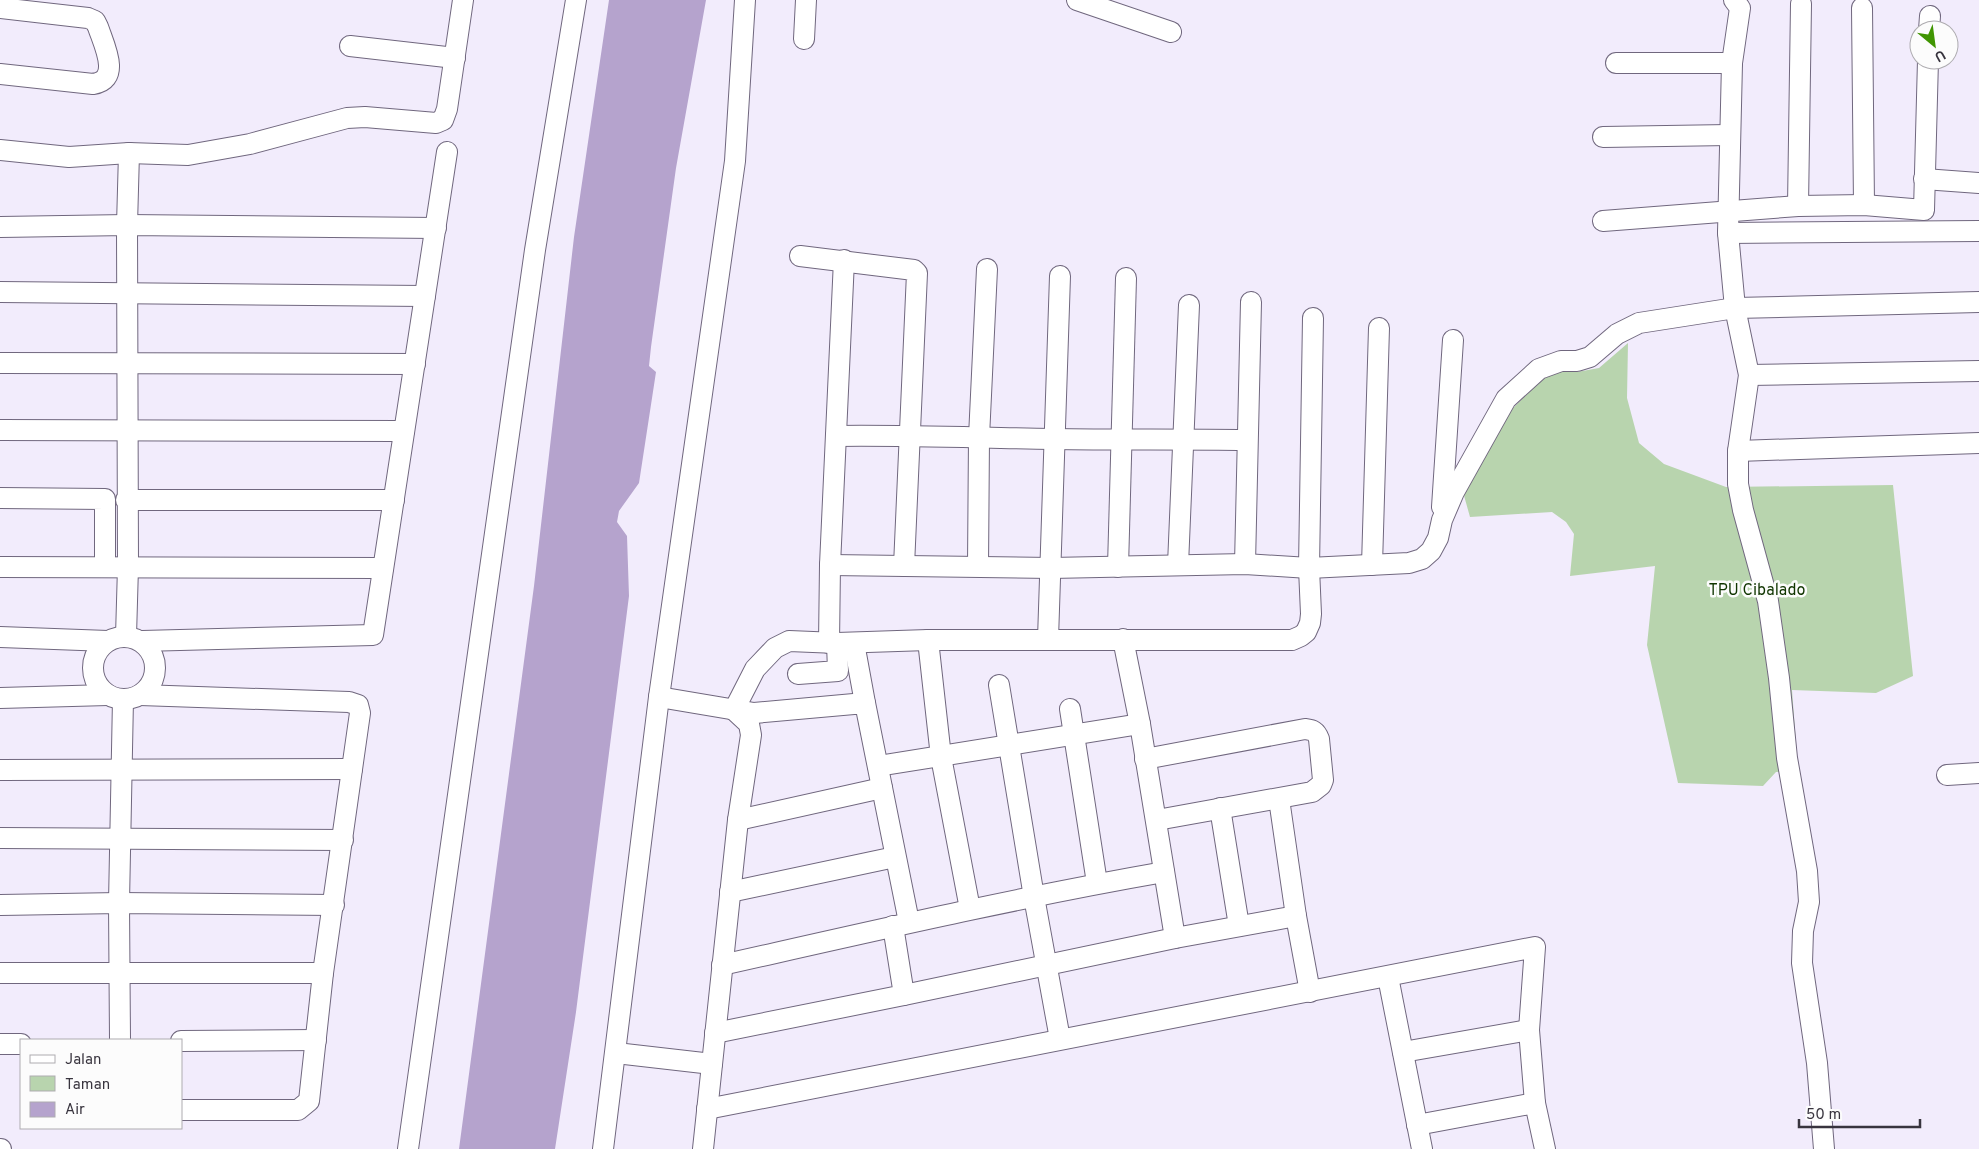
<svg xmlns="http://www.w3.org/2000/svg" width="1979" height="1149" font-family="Overpass,sans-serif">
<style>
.green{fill:#b8d4ae}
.water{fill:#b5a3cd}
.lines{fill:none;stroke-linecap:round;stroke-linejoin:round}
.minor-casing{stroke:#70677e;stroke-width:22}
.minor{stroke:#fff;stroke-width:20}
.labels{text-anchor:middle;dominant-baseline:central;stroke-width:5;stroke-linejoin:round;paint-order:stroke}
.park-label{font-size:16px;fill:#103500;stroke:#fcfcfc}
</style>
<rect width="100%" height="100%" fill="#f2ecfc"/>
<path class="green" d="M1628 343 1627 398 1639 443 1664 464 1726 487 1893 485 1913 676 1876 693 1792 690 1798 770 1776 772 1763 786 1678 783 1647 645 1655 566 1570 576 1574 534 1566 522 1552 512 1470 517 1463 492 1513 408 1540 381 1558 371 1577 372 1599 368Z"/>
<path class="water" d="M609 0H706L676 168 651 347 649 366 656 372 639 483 619 511 617 522 627 536 629 596 576 1012 555 1149H459L534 586 574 237Z"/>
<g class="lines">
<defs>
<g id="minor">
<path d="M1077 0 1171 32"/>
<path d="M1734 0 1740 8 1732 63 1728 233 1735 308 1749 375 1738 451V484L1743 510 1768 601 1779 678 1787 758 1807 871 1809 902 1803 931 1802 963 1817 1063 1824 1149"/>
<path d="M0 8 88 18 95 21 98 27C104 45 122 80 93 84L0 74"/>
<path d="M1862 8 1864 205"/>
<path d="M1929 30 1930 16"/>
<path d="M804 39 806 0"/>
<path d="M350 46 455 58"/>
<path d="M1616 63H1732"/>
<path d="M1603 137 1729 135"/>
<path d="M0 150 69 157 129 153 188 155 250 144 347 118 365 117 436 123 443 120 447 109 463 0"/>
<path d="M1924 179 1979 183"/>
<path d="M1798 206 1801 4"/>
<path d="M1603 221 1798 206 1864 205 1924 210 1928 60"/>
<path d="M0 227 127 225 436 228"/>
<path d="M1728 233 1979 231"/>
<path d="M800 256 914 270 917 273 904 566"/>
<path d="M0 292 425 296"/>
<path d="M0 363 415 364"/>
<path d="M1749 375 1979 371"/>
<path d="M0 430 404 431"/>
<path d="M836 436C909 435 981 438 1053 439 1118 440 1182 439 1247 440"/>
<path d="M1738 451 1979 443"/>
<path d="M0 498 105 499V566"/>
<path d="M126 500H394"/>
<path d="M1442 507 1453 340"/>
<path d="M1245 564 1251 302"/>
<path d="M830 565 1051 568 1245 564 1309 568 1409 563 1422 559 1431 551 1438 538 1442 520 1454 492 1506 399 1539 369 1561 361H1577L1590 357 1617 334 1639 323 1735 308 1979 302"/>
<path d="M1178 565 1189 305"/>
<path d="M1372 565 1379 328"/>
<path d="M978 566 979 437 987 269"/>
<path d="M0 567 383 568"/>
<path d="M1118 567 1126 278"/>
<path d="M126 636 128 567 127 225 129 153"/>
<circle cx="124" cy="668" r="31"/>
<path d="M0 637 108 641"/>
<path d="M1048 639 1060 276"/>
<path d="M1123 639 1140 724 1175 938"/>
<path d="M928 640 941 757 970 909"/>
<path d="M142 641 373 635 447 152"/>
<path d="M829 643 830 565 844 260"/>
<path d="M854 643 865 703"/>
<path d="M798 674 838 671 837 643"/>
<path d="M999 685 1034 897 1060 1039"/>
<path d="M140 695 349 702 358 705 360 713 323 973 309 1101 298 1110H181"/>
<path d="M659 697 754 713 865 703 909 922"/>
<path d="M0 698 108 695"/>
<path d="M1070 709 1097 883"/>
<path d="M1145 759 1305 729C1313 730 1316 731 1319 739L1323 780 1321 785 1312 792 1157 820"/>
<path d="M878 766 1140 724"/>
<path d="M0 770 352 769"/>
<path d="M1947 775 1979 773"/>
<path d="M1279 799 1296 916 1310 992"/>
<path d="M1220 808 1239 926"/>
<path d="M738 820 882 788"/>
<path d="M0 838 343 840"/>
<path d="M730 892 895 857"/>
<path d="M0 905 119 903 334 905"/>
<path d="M722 965C869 932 1015 898 1164 872"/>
<path d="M0 973H323"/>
<path d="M1388 977 1422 1149"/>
<path d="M904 995 1175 938 1296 916"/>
<path d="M715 1033 904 995 893 926"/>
<path d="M120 1040 119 903 123 699"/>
<path d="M181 1041 316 1040"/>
<path d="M1 1044H21"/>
<path d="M1403 1052 1529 1030"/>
<path d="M616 1053 712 1064"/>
<path d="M707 1109 1535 947 1529 1030 1535 1103 1545 1149"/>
<path d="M1417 1125 1535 1103"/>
<path d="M0 1149H1"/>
<path d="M408 1149 535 250 576 0"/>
<path d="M603 1149 659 697 735 161 745 0"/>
<path d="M703 1149 738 820 751 735 749 724 734 710 755 669 775 648 789 641 837 643 928 640H1292L1301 636 1306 632 1310 623 1311 614 1309 568 1313 318"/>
</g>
</defs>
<use href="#minor" class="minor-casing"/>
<use href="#minor" class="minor"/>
</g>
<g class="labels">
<g class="park-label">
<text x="1757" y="591">TPU Cibalado</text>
</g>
</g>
<rect x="20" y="1039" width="162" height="90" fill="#fcfcfc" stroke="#aeacb0"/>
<rect x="30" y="1055" width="25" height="8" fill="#ffffff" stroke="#aeacb0"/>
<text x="65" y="1064" font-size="15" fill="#38343e">Jalan</text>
<rect x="30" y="1076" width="25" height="15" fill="#b8d4ae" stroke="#aeacb0"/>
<text x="65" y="1089" font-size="15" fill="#38343e">Taman</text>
<rect x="30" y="1102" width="25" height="15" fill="#b5a3cd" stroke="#aeacb0"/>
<text x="65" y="1114" font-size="15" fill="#38343e">Air</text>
<g transform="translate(1934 45) rotate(151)"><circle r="24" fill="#fcfcfc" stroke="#aeacb0"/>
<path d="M0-4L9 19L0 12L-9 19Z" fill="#409502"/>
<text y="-8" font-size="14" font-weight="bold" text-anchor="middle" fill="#38343e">U</text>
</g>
<path d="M1799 1119v8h121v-8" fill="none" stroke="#38343e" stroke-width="2.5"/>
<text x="1806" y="1119" font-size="15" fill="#38343e" stroke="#fcfcfc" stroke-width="4" paint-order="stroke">50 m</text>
</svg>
